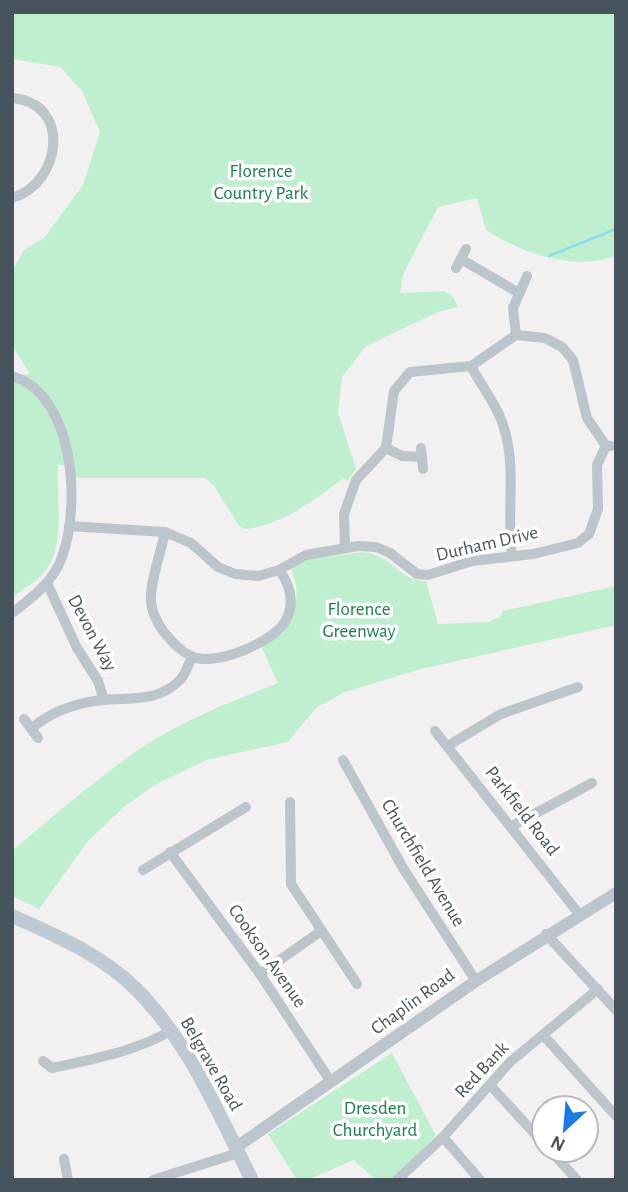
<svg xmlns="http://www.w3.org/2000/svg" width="628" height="1192" font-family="'Alegreya Sans',sans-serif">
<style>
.green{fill:#c0efd0}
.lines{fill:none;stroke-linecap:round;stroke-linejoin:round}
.stream{stroke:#8ddceb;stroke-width:2.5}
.minor{stroke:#bcc5cc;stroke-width:10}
.tertiary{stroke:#bcc5cc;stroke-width:12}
.secondary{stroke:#bec9d3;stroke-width:14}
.labels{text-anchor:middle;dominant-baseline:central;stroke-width:7;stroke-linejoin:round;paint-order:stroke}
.park-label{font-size:19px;fill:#197f47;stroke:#fff}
.street-label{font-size:19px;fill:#48545d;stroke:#fff}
</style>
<rect width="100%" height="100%" fill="#f2f0f0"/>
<g class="green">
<path d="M12 12H616V256C573 271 523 254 486 230L477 198 438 207 403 275 400 293 444 291 453 296 458 307 438 312 366 346 342 377 338 412 356 469 347 481 343 478C316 500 281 525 246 529L239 526 214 486 205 478H75L67 465H58C56 497 66 541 47 569 40 580 23 589 12 598V376L30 374 12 345V271L24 250 44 238 83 185 100 132 82 91 60 67 12 59Z"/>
<path d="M363 552C390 554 403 583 426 581L438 624 488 622 500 617 503 611 616 586V625L421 669 345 692 316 708 288 742 206 760 153 786 124 807 88 841 39 909 12 896V851C53 816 94 781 138 750 181 721 230 702 278 683L261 646C285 620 307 608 291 569L304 560Z"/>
<path d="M392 1053 436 1136 390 1180H376L354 1160 307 1180H297L268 1134Z"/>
</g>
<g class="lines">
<path class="stream" d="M549 256 616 229"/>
<g class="minor">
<path d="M12 98C73 103 61 184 12 198"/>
<path d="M461 259 519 293"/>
<path d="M456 268 466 249"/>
<path d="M516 335 513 308 527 276"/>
<path d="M471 366C481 386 498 406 504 428 517 469 506 513 512 556"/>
<path d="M12 376C75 395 81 505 62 557 54 581 32 598 12 613"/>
<path d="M386 448 402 456 422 457"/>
<path d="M421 448 423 469"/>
<path d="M69 526 165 532 191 543 218 567 235 574 258 576 279 570 306 555 358 546 376 547 390 553 417 574 428 575 472 561 533 554 578 543 589 534 598 509 597 465 606 446H611"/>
<path d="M165 532C161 553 150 580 151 601 151 612 157 622 163 631 170 640 180 651 191 656 213 668 275 642 286 620 295 603 290 584 279 570"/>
<path d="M345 547 344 514 356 480 386 448 394 391 410 372 471 366 516 335 545 338 562 347 573 360 587 418 606 446"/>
<path d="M47 583 77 648 98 681 104 700"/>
<path d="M24 719 38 738"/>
<path d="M32 728C52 711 75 703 102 700 130 697 156 703 179 681 185 676 188 665 192 657"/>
<path d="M435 731 579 914"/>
<path d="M449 745 501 714 578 687"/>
<path d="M343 760 403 868 476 981"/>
<path d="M290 802 291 884 357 984"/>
<path d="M512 826 592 783"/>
<path d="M170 852 260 974 331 1082"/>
<path d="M143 870 246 807"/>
<path d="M546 934 616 1010"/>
<path d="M260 974 321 931"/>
<path d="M544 1036 616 1116"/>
<path d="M43 1061 52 1068C93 1059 135 1052 172 1030"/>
<path d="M491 1086 544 1144"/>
<path d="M443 1137 480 1180"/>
<path d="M550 1150 577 1180"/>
<path d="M64 1159 68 1180"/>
<path d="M153 1180 238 1153"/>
<path d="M397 1180 443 1137 510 1062 598 989"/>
</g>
<path class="tertiary" d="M235 1148 476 981 616 893"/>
<path class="secondary" d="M12 916C55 935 102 955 136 989 189 1042 218 1113 252 1180"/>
</g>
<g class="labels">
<g class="park-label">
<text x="261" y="171">Florence<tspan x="261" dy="22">Country Park</tspan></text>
<text x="359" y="609">Florence<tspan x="359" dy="22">Greenway</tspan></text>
<text x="375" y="1108">Dresden<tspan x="375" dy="22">Churchyard</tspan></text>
</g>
<g class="street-label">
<text transform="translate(487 544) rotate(-13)">Durham Drive</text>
<text transform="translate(92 633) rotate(62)">Devon Way</text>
<text transform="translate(522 811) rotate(52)">Parkfield Road</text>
<text transform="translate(423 863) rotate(59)">Churchfield Avenue</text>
<text transform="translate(267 956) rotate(55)">Cookson Avenue</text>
<text transform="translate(413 1002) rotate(-36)">Chaplin Road</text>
<text transform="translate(211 1064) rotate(60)">Belgrave Road</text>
<text transform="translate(482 1070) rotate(-47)">Red Bank</text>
</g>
</g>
<rect width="628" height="1192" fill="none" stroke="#48545d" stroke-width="28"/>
<g transform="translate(565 1129) rotate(206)"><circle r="33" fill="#ffffff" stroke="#b6bbbe" stroke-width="2"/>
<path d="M0-5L12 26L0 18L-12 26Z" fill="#1c7ae0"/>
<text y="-10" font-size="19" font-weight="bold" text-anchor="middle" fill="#48545d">N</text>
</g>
</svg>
